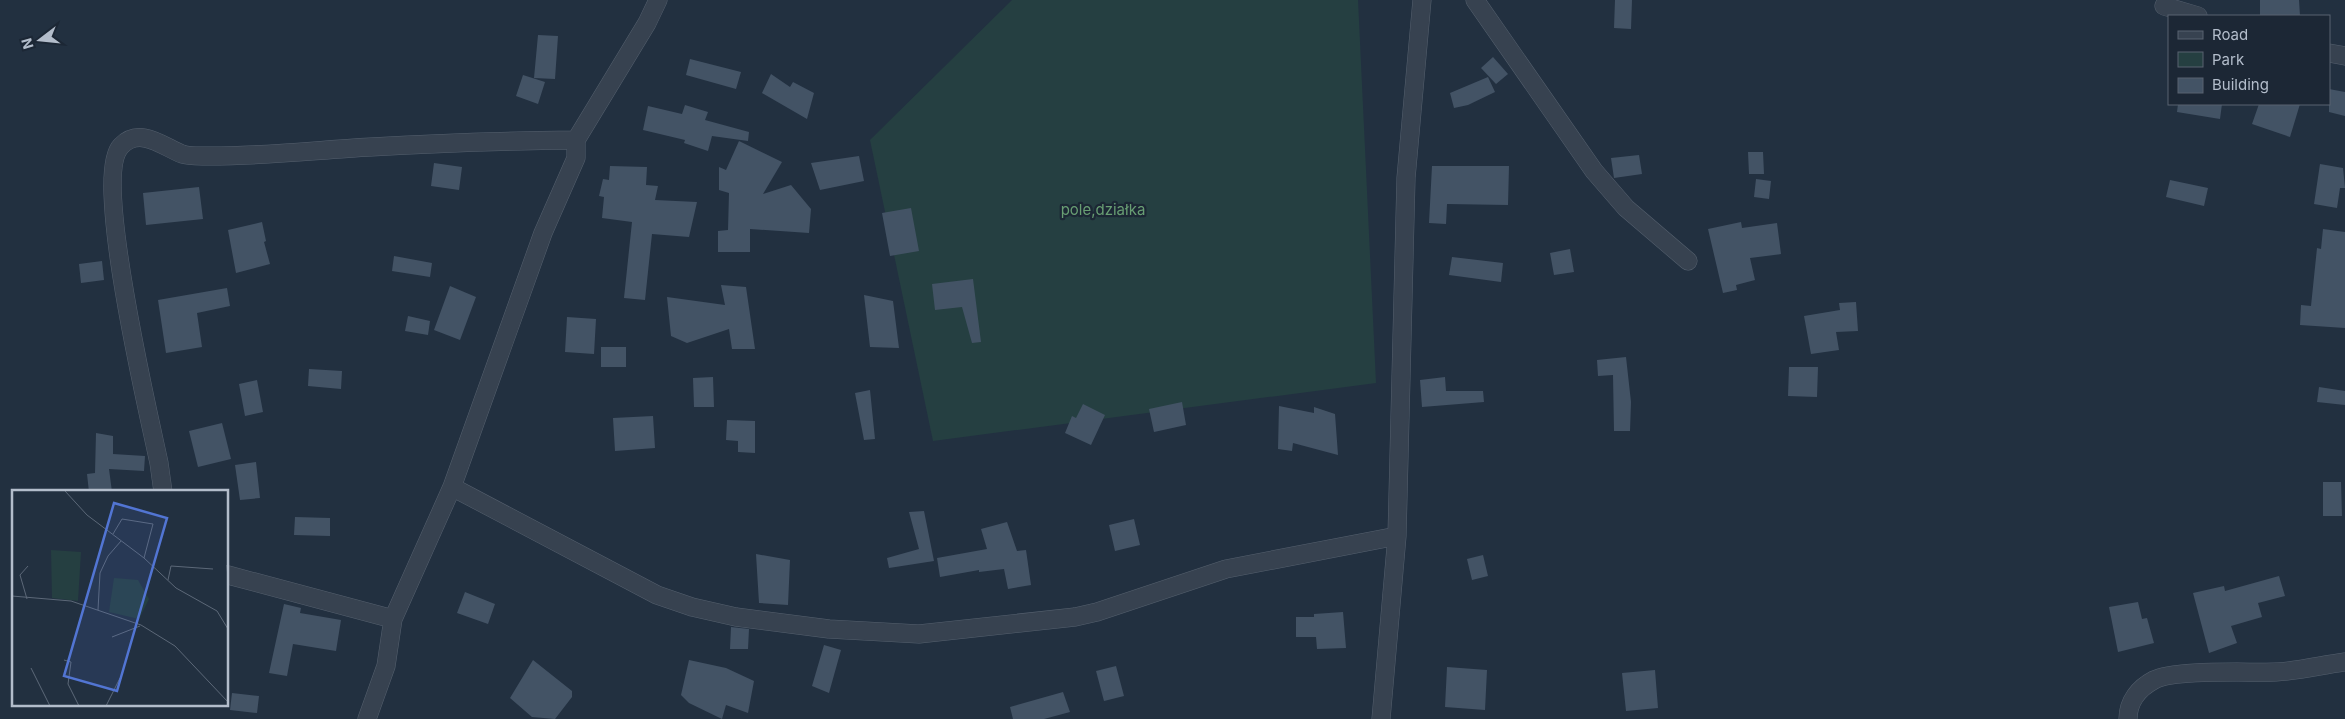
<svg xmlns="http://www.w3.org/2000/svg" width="2345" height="719" viewBox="0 0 2345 719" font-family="Inter,sans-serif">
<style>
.green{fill:#253f41}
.building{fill:#435365}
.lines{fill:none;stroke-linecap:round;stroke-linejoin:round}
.minor-casing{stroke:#55606e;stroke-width:19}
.minor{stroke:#374250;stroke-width:18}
.labels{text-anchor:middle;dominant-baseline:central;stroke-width:4.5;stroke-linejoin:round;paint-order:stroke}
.park-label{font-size:15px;fill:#689e73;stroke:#1c2735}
.inset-road{fill:none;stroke:#5c6878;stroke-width:1}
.view{fill:#5275d3;fill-opacity:0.15;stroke:#5275d3;stroke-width:2.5}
.inset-edge{fill:none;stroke:#b3bdcb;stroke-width:2.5}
</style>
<rect width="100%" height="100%" fill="#223040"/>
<path class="green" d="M1012,0h346l18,383 -443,58 -63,-301z"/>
<path class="building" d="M1615,0h17l-1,29 -17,-1z
M2260,0h39l1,16h-40z
M538,35l20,1 -3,43 -21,-1z
M1493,57l15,17 -12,10 -15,-16z
M690,59l51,13 -5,17 -50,-14z
M771,74l19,13 3,-5 21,11 -7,26 -45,-26z
M523,75l22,7 -7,22 -22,-8z
M1488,77l7,15 -27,13 -14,3 -4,-15z
M2329,89l16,3v24l-16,-4z
M2178,104h44l-2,15 -43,-7z
M2259,104h41l-10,33 -38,-13z
M685,105l23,7 -3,8 44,12 -1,9 -36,-5 -4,15 -24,-8 1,-3 -42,-10 5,-24 34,8z
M739,141l43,21 -19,32 28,-9 20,24 -2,24 -59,-4v23h-32v-21l10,-1 1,-37 -10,-3v-23l7,3z
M1748,152h15l1,22h-15z
M1639,155l3,19 -28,4 -3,-20z
M859,156l5,25 -44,9 -9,-27z
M434,163l28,4 -3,23 -28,-4z
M2320,164l23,4 2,20h-5l-3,20 -23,-4z
M610,166l37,1 -1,18 12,1 -3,14 42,2 -8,35 -37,-3 -7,66 -21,-2 8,-76 -30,-4 2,-21 -5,-1 4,-17 6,1z
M1432,166h77l-1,39 -61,-1 -1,20 -17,-1z
M1756,179l15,2 -2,18 -15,-2z
M2170,180l38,8 -4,18 -38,-9z
M199,187l4,32 -57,6 -3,-32z
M911,208l8,43 -29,5 -8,-43z
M262,222l4,19 -2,1 6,22 -34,9 -8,-43z
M1741,222l1,6 35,-5 4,31 -31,4 5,22 -19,5 1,5 -14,3 -15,-64z
M2323,229l22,3v96l-45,-3 1,-20 10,1 6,-58 4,1z
M1570,249l4,23 -20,3 -4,-22z
M394,256l38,7 -2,14 -38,-6z
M1452,257l51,6 -2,19 -52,-7z
M102,261l2,19 -23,3 -2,-19z
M973,279l8,63 -9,1 -10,-36 -27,3 -3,-26z
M721,285l25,2 9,62h-23l-3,-20 -42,14 -16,-7 -4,-39 58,8z
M450,286l26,11 -16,43 -26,-10z
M227,288l3,18 -33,7 5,34 -36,6 -8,-53z
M864,295l29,6 6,47 -29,-1z
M1856,302l2,29 -22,1 3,18 -28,4 -7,-38 36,-6 -1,-7z
M408,316l22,5 -2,14 -23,-4z
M567,317l29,2 -2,35 -29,-2z
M601,347h25v20h-25z
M1626,357l5,45 -1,29h-16l-1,-56 -15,1 -1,-16z
M1789,367h29l-1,30 -29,-1z
M309,369l33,2 -1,18 -33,-3z
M713,377l1,30h-20l-1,-29z
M1445,377l1,14h37l1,11 -62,5 -2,-27z
M257,380l6,32 -18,4 -6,-32z
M2319,387l26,4v14l-28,-3z
M870,390l5,49 -11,1 -9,-47z
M1182,402l4,23 -32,7 -5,-23z
M1083,404l22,11 -14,30 -26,-12 7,-17 4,2z
M1279,406l35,7v-6l21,7 3,41 -45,-12 -1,8 -14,-2z
M653,416l2,32 -40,3 -2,-33z
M727,420l28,1v32l-17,-1v-11l-12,-1z
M222,423l9,36 -33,8 -9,-36z
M96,433l17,3v18l32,2 -1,15 -35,-2 3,23h-23l-2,-18 8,-1z
M256,462l4,36 -20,2 -5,-35z
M2323,482h18l1,34h-19z
M924,511l10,50 -45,7 -2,-10 32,-9 -10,-37z
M295,517l35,1v18l-36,-1z
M1134,519l6,26 -25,6 -6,-26z
M1007,522l10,29 9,-1 5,35 -23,4 -4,-20 -25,3v-2l-39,7 -3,-19 50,-9 -6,-20z
M756,554l34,6 -2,45 -29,-2z
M1483,555l5,21 -16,4 -5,-21z
M2279,576l6,20 -27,7 4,14 -31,9 6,17 -28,10 -16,-60 31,-7 1,5z
M465,592l30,12 -7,20 -31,-11z
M2138,602l4,17 5,-1 7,25 -36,9 -9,-45z
M284,604l17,4 -1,5 41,7 -5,31 -43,-7 -6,32 -18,-3z
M1343,612l3,36 -29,1 -1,-12h-20v-20h18v-3z
M731,627l18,2 -1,20h-18z
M824,645l17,5 -12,43 -17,-7z
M533,660l39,31v6l-17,22 -23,-2 -22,-19z
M689,660l37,8 28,13 -6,32 -22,-8 -4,14 -33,-16 -8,-8z
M1116,666l8,30 -20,5 -8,-30z
M1447,667l40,3 -2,40 -40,-3z
M1655,670l3,38 -32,3 -4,-38z
M1063,692l7,20 -26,7h-31l-3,-12z
M232,693l27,3 -2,17 -27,-3z"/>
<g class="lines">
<g class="minor-casing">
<path id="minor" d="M1475,0l119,171 32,37 62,53
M2164,6l34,10
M2329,53l16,3
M452,487l205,108 35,12 44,10 93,12 90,5 156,-17 22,-5 129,-43 171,-33
M163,492l-4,-29c-10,-48 -67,-287 -38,-317 19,-20 43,1 61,8 6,2 14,2 20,2 56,1 113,-6 169,-9 68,-4 136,-6 205,-7
M228,575l165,44
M367,719l19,-53 7,-47 59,-132 91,-254 33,-75v-18l71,-117 11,-23
M1381,719l16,-183 9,-358 16,-178
M2128,719c0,-18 11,-31 26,-39 21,-11 95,-7 122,-8 23,-1 46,-7 69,-10"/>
</g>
<use href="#minor" class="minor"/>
</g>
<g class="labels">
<g class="park-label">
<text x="1103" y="209">pole,działka</text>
</g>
</g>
<g transform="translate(12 490)">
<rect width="216" height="216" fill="#223040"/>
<path d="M39,60l30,2 -3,49 -26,-3zM102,88l24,2 11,19 -10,20 -30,-7z" fill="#253f41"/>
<path class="inset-road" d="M53,1l22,24 57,43 32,30 41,23 11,18M101,44l9,-15 31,5 -9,34M215,75l1,15M156,90l3,-14 42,3M0,106l59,5 70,24 34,21 53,56M15,109l-7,-24 8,-9M86,120l2,-37 8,-17 13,-15M100,147l28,-11M52,170l7,2 -3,22 11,22M19,178l19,38M94,216l14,-28"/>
<path class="view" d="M102,13l53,15 -50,173 -53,-15z"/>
<rect width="216" height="216" class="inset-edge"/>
</g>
<rect x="2168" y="15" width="162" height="90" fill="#1c2735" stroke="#586371"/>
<rect x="2178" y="31" width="25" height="8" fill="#374250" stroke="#586371"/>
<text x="2212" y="40" font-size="15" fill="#b3bdcb">Road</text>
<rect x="2178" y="52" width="25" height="15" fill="#253f41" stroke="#586371"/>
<text x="2212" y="65" font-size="15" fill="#b3bdcb">Park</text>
<rect x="2178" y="78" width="25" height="15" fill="#435365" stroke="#586371"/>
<text x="2212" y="90" font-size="15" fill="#b3bdcb">Building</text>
<g transform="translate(40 40) rotate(254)" stroke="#1c2735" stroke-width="4" paint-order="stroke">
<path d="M0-4L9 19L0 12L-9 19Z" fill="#b3bdcb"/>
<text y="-8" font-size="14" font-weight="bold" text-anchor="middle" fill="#b3bdcb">N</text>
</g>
</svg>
